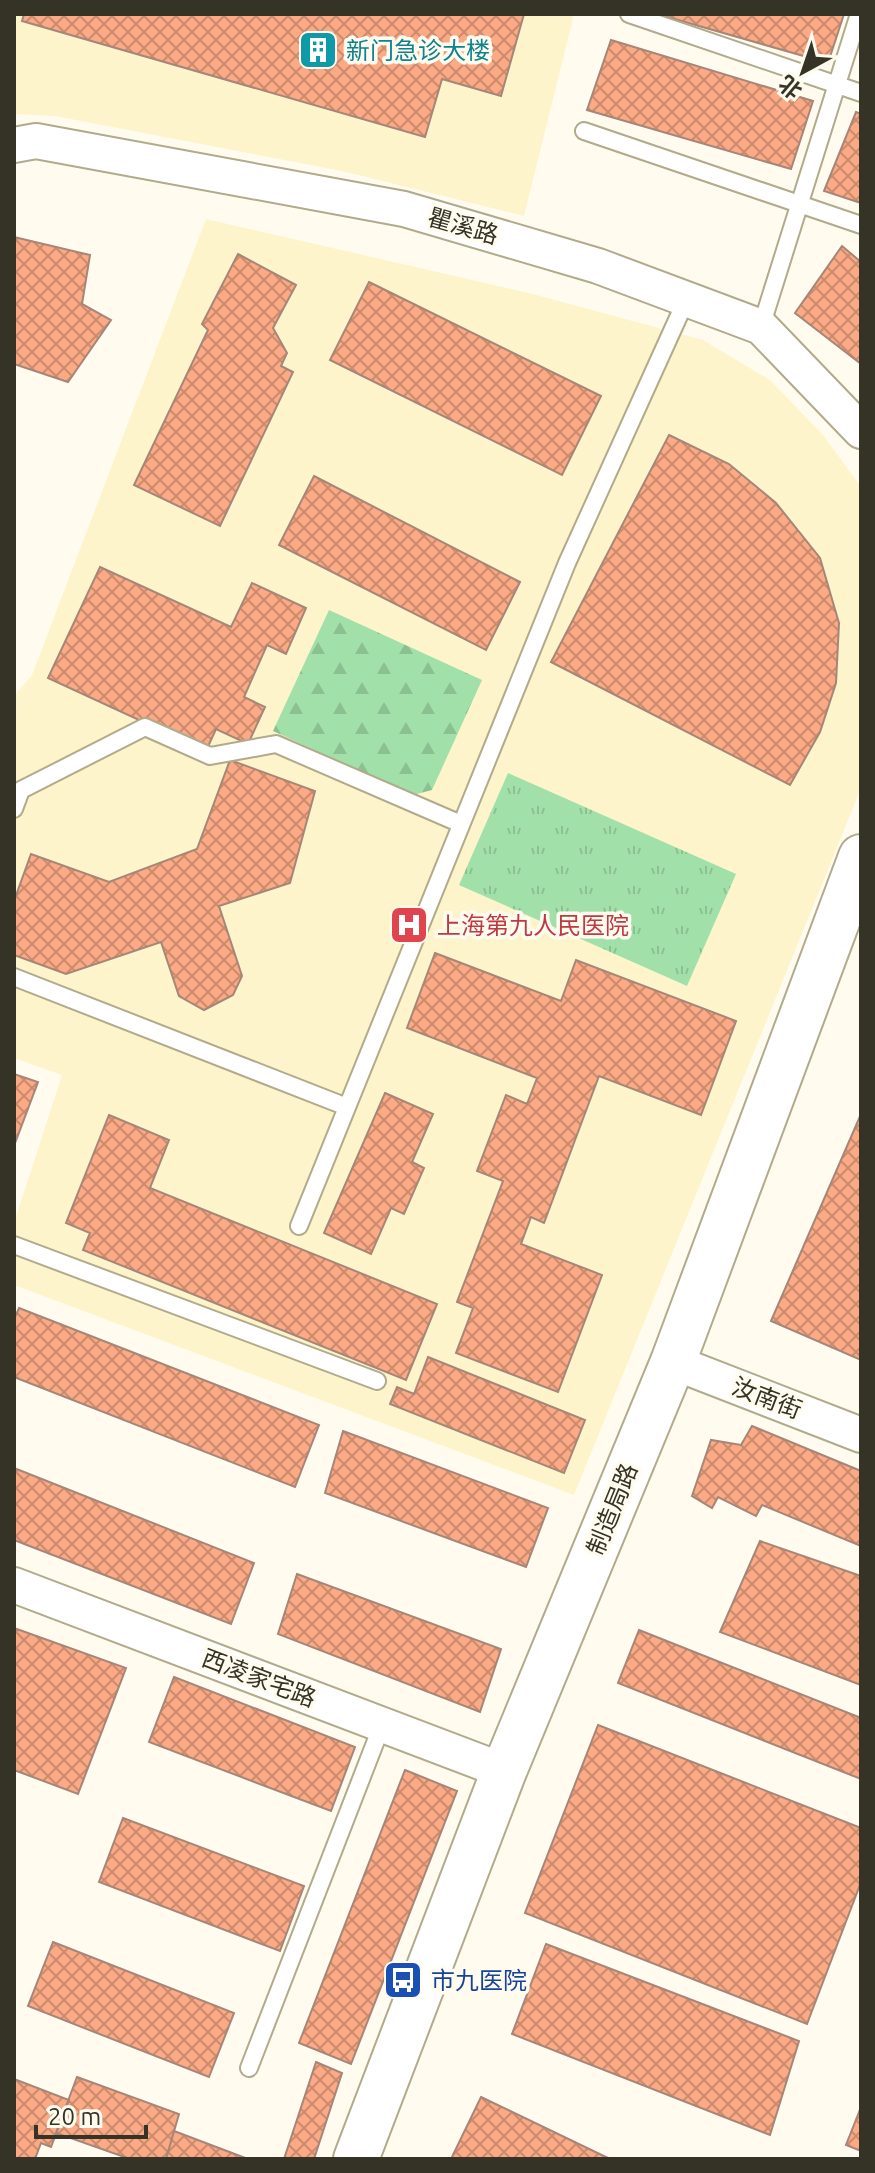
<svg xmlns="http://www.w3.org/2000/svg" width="875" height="2173" viewBox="0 0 875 2173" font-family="Ubuntu,'Noto Sans SC',sans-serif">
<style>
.built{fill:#fdf4cb}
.grass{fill:url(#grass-tufts)}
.forest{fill:url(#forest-firs)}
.building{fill:url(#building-cross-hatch);stroke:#a58678;stroke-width:2}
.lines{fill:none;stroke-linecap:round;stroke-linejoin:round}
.lane-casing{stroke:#b1aa8b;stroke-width:20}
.street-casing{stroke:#b1aa8b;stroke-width:38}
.secondary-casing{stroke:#b1aa8b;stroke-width:48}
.lane{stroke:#fff;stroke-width:16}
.street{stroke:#fff;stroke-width:34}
.secondary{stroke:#fff;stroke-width:44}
.labels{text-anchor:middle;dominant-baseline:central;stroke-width:7;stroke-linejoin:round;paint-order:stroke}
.culture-label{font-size:24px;fill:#0d838f;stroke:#fffcef;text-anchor:start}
.street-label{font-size:24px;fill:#353226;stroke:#fffcef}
.health-label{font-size:24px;fill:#be3a42;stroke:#fffcef;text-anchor:start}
.transit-label{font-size:24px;fill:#164399;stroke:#fffcef;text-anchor:start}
</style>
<defs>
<pattern id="grass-tufts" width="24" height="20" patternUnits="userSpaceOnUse" patternTransform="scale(2)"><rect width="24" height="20" fill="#a1e0a9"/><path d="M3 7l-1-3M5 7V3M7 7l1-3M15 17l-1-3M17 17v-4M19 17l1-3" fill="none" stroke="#8bc191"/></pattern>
<pattern id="forest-firs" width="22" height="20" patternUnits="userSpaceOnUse" patternTransform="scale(2)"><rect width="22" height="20" fill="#a1e0a9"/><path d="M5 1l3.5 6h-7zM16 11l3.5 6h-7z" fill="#8bc191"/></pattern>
<pattern id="building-cross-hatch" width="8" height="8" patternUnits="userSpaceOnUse" patternTransform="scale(2)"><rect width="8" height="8" fill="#fbaa85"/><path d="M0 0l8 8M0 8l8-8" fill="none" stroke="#cc8b6d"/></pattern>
</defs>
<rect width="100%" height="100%" fill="#fffcef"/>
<path class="built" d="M14,14h560l-50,202 -182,-45 -287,-55 -41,-2z
M206,219l323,74 174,47 67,40 53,55 38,52v301l-287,707 -560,-210v-62l48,-148 -48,-17v-362l18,-21z"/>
<path class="grass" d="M508,773l228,101 -49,112 -228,-101z"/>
<path class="forest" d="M329,610l153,70 -50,110 -19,5 -140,-64z"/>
<path class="building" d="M24,14h500l-23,82 -59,-17 -17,58 -403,-116z
M657,14h187l-16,49z
M611,40l202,61 -22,68 -204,-59z
M856,112l5,2v89l-37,-12z
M14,237l76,18 -8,49 29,16 -43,62 -54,-18z
M842,246l19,16v102l-66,-51z
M238,254l58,31 -23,43 14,25 -6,13 12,6 -73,154 -86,-41 74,-155 -6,-6z
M369,282l232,114 -39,79 -232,-115z
M669,435l60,29 47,39 44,55 19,65 -3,60 -16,49 -30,53 -239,-123z
M314,476l206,106 -34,68 -207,-105z
M100,567l131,60 21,-44 54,25 -20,46 -19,-9 -23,52 21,10 -17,37 -32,-15 -10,22 -158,-73z
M230,760l85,31 -25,92 -71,23 23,70 -9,19 -29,15 -25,-14 -18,-54 -95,32 -52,-19v-54l17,-47 78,28 88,-33z
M435,953l126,48 15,-41 160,61 -35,94 -102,-39 -55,147 -13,-6 -10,27 81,31 -44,117 -102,-39 17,-45 -16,-6 46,-121 -26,-10 29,-76 21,9 10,-26 -130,-50z
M14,1074l24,8 -24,64z
M385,1093l48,21 -21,48 12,6 -20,46 -13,-6 -20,46 -47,-21z
M861,1114v246l-90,-39z
M109,1115l60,25 -19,48 287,116 -31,76 -323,-130 7,-17 -24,-10z
M19,1308l300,117 -24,62 -281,-110v-58z
M428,1357l157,63 -21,53 -174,-69 7,-17 17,7z
M752,1426l109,45v75l-99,-41 -6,11 -38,-19 -6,11 -20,-12 19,-56 30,5z
M343,1431l205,77 -22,59 -201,-74z
M14,1468l240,95 -23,61 -217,-84z
M760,1541l101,35v109l-141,-53z
M297,1574l204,75 -21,63 -202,-78z
M14,1628l112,40 -48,126 -64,-24z
M639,1630l222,88v61l-243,-96z
M174,1677l181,70 -24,64 -182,-69z
M598,1725l263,103v54l-54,142 -282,-111z
M405,1770l52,21 -106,273 -52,-21z
M123,1818l181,68 -24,65 -181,-69z
M53,1942l181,71 -25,64 -181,-71z
M546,1944l253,97 -29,94 -258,-101z
M316,2062l26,11 -28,86h-30z
M77,2077l102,37 -13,45h-36l-74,-26z
M14,2079l55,21 -18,47 -10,-4 -6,16h-21z
M481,2097l129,62h-159z
M861,2107v44l-15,-6z
M174,2131l74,28h-82z"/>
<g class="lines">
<g class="lane-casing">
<path id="lane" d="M629,14l232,79
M584,131l277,94
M761,327l98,-313
M14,809l7,-19 124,-63 65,29 66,-12 185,80
M14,977l333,130
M299,1226l268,-663 120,-265
M14,1245l363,136
M249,2068l133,-343"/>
</g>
<g class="street-casing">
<path id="street" d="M14,145l22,-4 368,68 194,57 163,61 100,104
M673,1362l188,73
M14,1585l490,186"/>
</g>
<g class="secondary-casing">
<path id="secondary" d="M356,2159l148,-388 169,-409 188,-505"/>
</g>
<use href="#lane" class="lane"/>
<use href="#street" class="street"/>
<use href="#secondary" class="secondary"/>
</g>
<defs>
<g id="building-square" transform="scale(2)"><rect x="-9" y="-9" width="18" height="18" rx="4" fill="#0f9aa8" stroke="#fffcef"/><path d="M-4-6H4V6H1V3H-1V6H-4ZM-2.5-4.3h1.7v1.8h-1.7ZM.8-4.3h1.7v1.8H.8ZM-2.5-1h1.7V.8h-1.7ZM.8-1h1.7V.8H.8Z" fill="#fff"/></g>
<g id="hospital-square" transform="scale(2)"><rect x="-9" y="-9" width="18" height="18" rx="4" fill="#e0444e" stroke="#fffcef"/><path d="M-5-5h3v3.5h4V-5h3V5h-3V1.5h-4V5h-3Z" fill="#fff"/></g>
<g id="bus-square" transform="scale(2)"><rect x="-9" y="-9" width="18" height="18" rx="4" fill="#1a4fb4" stroke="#fffcef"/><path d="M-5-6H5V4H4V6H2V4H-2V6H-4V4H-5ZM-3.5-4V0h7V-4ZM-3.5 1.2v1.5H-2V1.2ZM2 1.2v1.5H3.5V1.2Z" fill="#fff"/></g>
</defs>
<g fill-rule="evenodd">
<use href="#building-square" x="318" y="50"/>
<use href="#hospital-square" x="409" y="925"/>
<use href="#bus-square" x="403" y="1980"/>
</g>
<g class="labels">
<g class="culture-label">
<text x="346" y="50">新门急诊大楼</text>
</g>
<g class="street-label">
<text transform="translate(463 226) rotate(16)">瞿溪路</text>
<text transform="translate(767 1398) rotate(21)">汝南街</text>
<text transform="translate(612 1509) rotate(-68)">制造局路</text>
<text transform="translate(259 1678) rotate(21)">西凌家宅路</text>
</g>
<g class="health-label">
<text x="437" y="925">上海第九人民医院</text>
</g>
<g class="transit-label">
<text x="431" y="1980">市九医院</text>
</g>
</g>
<rect width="875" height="2173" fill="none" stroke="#353226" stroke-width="32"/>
<g transform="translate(803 72) rotate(220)" stroke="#fffcef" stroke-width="6" paint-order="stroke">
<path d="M0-6L14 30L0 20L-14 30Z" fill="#353226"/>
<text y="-12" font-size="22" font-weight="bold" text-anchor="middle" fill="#353226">北</text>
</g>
<path d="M36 2125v12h110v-12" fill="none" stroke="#353226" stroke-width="4"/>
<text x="48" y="2125" font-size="24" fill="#353226" stroke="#fffcef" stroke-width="6" paint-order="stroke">20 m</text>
</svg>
